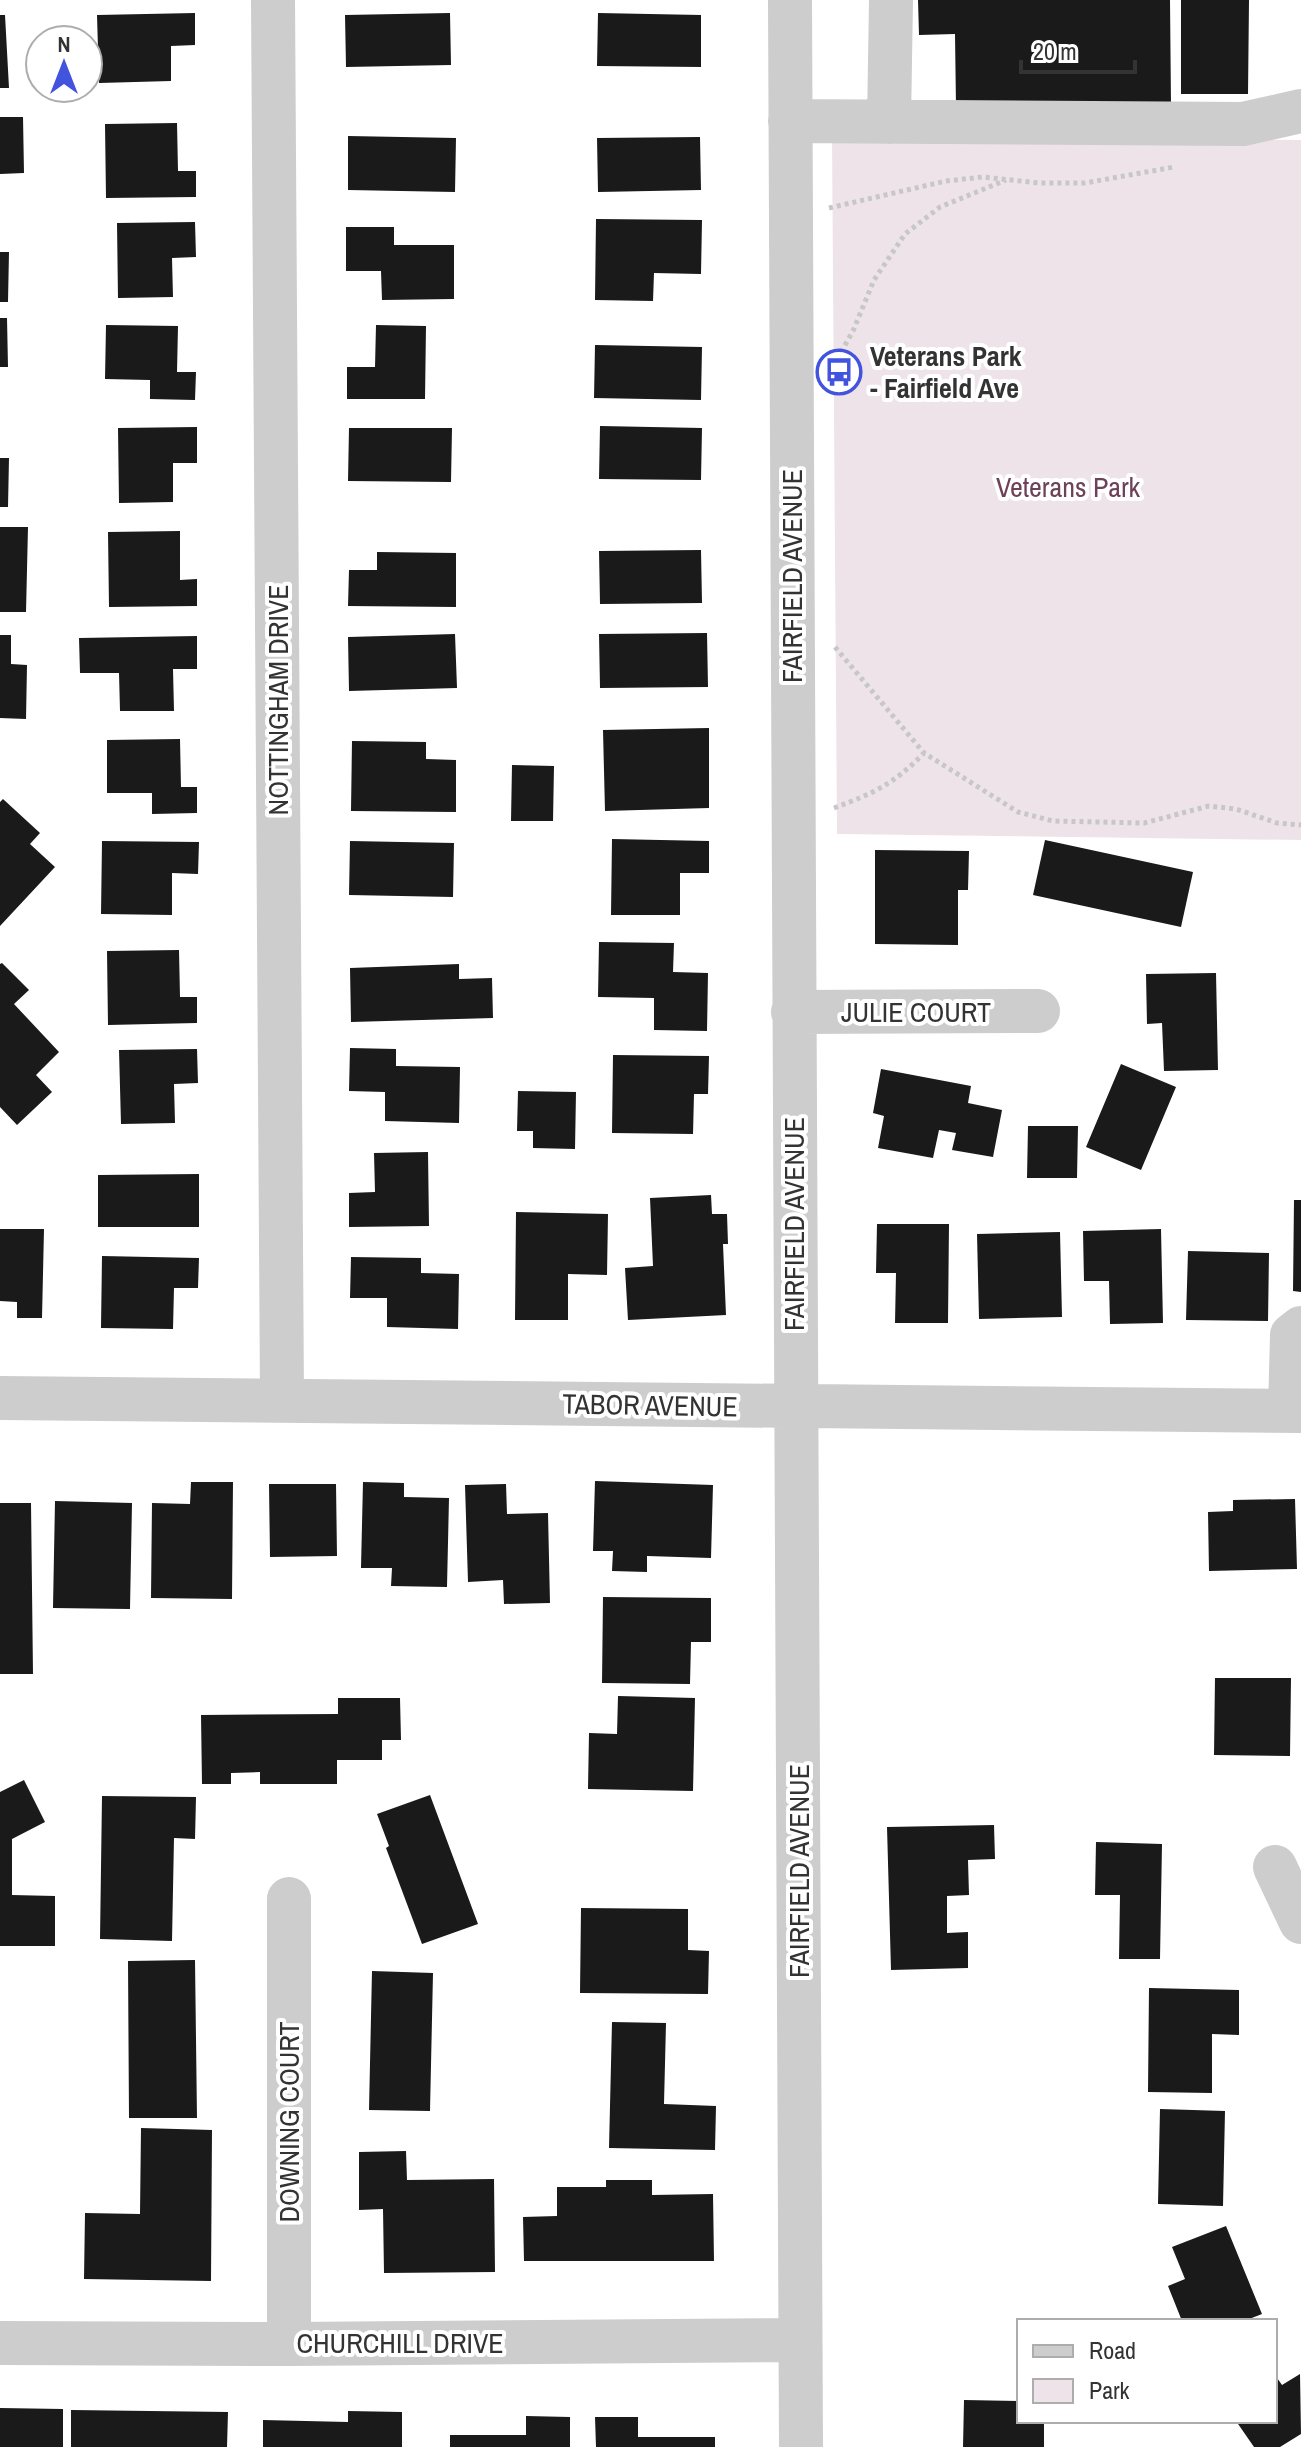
<svg xmlns="http://www.w3.org/2000/svg" width="1301" height="2447" viewBox="0 0 1301 2447" font-family="'Archivo Narrow',sans-serif">
<style>
.green{fill:#eee3e9}
.building{fill:#1a1a1a}
.lines{fill:none;stroke-linecap:round;stroke-linejoin:round}
.path{stroke:#c7c7c7;stroke-width:5;stroke-dasharray:4 4;stroke-linecap:butt}
.minor{stroke:#cdcdcd;stroke-width:44}
.labels{text-anchor:middle;dominant-baseline:central;stroke-width:8;stroke-linejoin:round;paint-order:stroke}
.poi-label{font-size:28px;font-weight:bold;fill:#333;stroke:#fff;text-anchor:start}
.park-label{font-size:28px;fill:#6d4158;stroke:#fff}
.street-label{font-size:28px;fill:#333;stroke:#fff}
</style>
<rect width="100%" height="100%" fill="#fff"/>
<path class="green" d="M832,135l469,5v700l-464,-6z"/>
<path class="building" d="M918,0h252l1,106 -215,1 -1,-73 -36,1z
M1181,0h68l-1,94h-67z
M195,13v32l-24,1v35l-72,2 -2,-68z
M450,13l1,52 -105,2 -1,-52z
M598,13l103,2v52l-104,-1z
M0,15h5l4,73h-9z
M0,117h23l1,56 -24,1z
M177,123l1,48h18v26l-90,1 -1,-74z
M348,136l108,2 -1,54 -107,-2z
M700,137l1,53 -103,2 -1,-54z
M596,219l106,1 -1,54 -47,-1 -1,28 -58,-1z
M195,222l1,35 -24,1 1,39 -55,1 -1,-75z
M346,227h48v18h60v54l-72,1 -1,-29h-35z
M0,252h9l-1,50h-8z
M0,318h7l1,49h-8z
M106,325l72,1 -1,46h19l-1,28 -45,-1v-19l-45,-1z
M376,325l50,1 -1,73h-78v-32h28z
M595,345l107,2 -1,53 -107,-2z
M600,426l102,2 -1,52 -102,-1z
M197,427v36h-24v39l-54,1 -1,-75z
M349,428h103l-1,54 -103,-1z
M0,458h9l-1,49h-8z
M0,527h28l-2,85h-26z
M180,531v49l17,-1v27l-88,1 -1,-75z
M701,550l1,53 -102,1 -1,-53z
M377,552l79,1v54l-108,-1 1,-36h28z
M707,633l1,54 -108,1 -1,-54z
M455,634l2,54 -108,3 -1,-54z
M0,635h11v29l16,1 -1,54 -26,-1z
M197,636v33h-24l1,42h-54l-1,-38h-39l-1,-35z
M709,728v80l-104,3 -2,-81z
M180,739l1,48h16v26l-45,1v-21h-45v-53z
M352,741l74,1v17l30,1v52l-105,-1z
M512,765l42,1 -1,55h-42z
M3,799l37,34 -10,11 25,23 -55,59v-124z
M612,839l97,2v32h-29v42h-69z
M1045,840l148,32 -12,55 -148,-32z
M102,841l97,1 -1,32 -26,-1v42l-71,-1z
M350,841l104,2 -1,54 -104,-2z
M875,850l94,1 -1,39h-10v55l-83,-1z
M599,942l75,1 -1,29 35,1 -1,58 -53,-1v-32l-56,-1z
M179,950l1,47h17v26l-89,2 -1,-74z
M2,963l27,27 -15,14 45,48 -23,23 16,17 -35,33 -17,-18v-143z
M459,964v15l33,-1 1,40 -142,4 -1,-54z
M1216,973l2,97 -54,1 -2,-48 -15,1 -1,-50z
M350,1048l46,1v17l64,1 -1,56 -74,-2v-29l-36,-1z
M197,1049l1,34 -24,1 1,39 -54,1 -2,-74z
M613,1055l96,1 -1,38h-14l-1,40 -81,-1z
M1121,1064l55,23 -35,83 -55,-23z
M881,1069l90,17 -3,17 34,7 -9,47 -41,-7 4,-17 -17,-3 -6,28 -55,-10 6,-32 -11,-3z
M518,1091l58,1 -1,57 -42,-1v-17h-16z
M1028,1126h50l-1,52h-50z
M428,1152l1,74 -80,1v-34l26,-1 -1,-39z
M199,1174v53h-101v-52z
M711,1195l1,19h15l1,30h-5l3,71 -98,5 -3,-52 28,-2 -3,-68z
M1294,1200h7v92l-8,-1z
M516,1212l92,2 -1,61 -39,-1v46h-53z
M877,1224h72l-1,99h-53l1,-50h-20z
M0,1229h44l-2,89h-25v-16l-17,-1z
M1161,1229l2,94 -53,1 -1,-43h-25l-1,-50z
M1060,1232l2,85 -83,2 -2,-85z
M1188,1251l81,2 -1,68 -82,-1z
M102,1256l97,2 -1,30h-24l-1,41 -72,-1z
M351,1257l70,1v15l38,1 -1,55 -71,-2v-29h-37z
M595,1481l118,4 -2,73 -64,-2v16l-35,-1 1,-20h-20z
M191,1482h42l-1,117 -81,-1 1,-95 38,1z
M363,1482l41,1v14l45,1 -2,89 -56,-1 1,-18h-31z
M269,1484h67l1,72 -67,1z
M506,1484l1,30 41,-1 2,90 -46,1 -1,-24 -35,2 -3,-97z
M1295,1499l2,70 -88,2 -1,-59 25,-1v-11z
M55,1501l77,2 -2,106 -77,-1z
M0,1503h31l2,171h-33z
M603,1597l108,1v44h-20l-1,42 -88,-1z
M1215,1678h76l-1,78 -76,-1z
M618,1696l77,2 -2,93 -105,-2 1,-56 28,1z
M338,1698h62l1,42h-19v20h-45v24h-77v-12l-29,1v11h-29l-1,-69 137,-1z
M24,1780l21,42 -33,17v56l43,1v50h-55v-154z
M430,1795l48,129 -56,20 -36,-96 3,-2 -12,-32z
M102,1796l94,1 -1,42 -21,-1 -2,103 -72,-2z
M994,1825l1,34 -27,1 1,35 -22,1v37l21,-1v36l-77,2 -4,-143z
M1096,1842l66,2 -2,115h-41l1,-64h-25z
M581,1908l107,1v41l21,1 -1,43 -128,-1z
M195,1960l2,158h-68l-1,-157z
M372,1971l61,2 -3,138 -61,-1z
M1149,1988l90,2v45l-27,-1v59l-64,-1z
M612,2022l54,1 -2,81 52,2 -1,44 -106,-2z
M1160,2109l65,2 -2,95 -65,-2z
M141,2128l71,2 -1,151 -127,-2 1,-66 55,1z
M406,2151l1,29 87,-1 1,93 -111,1 -1,-64 -24,1v-58z
M606,2180h46v15l61,-1 1,67h-190l-1,-44 34,-1v-29h49z
M1226,2226l36,88 -18,7h-62l-14,-35 17,-7 -13,-32z
M1300,2374l1,60 -21,13h-26l-18,-26h39v-46l7,10z
M964,2400l55,1v20h25v26h-81z
M0,2408l63,1v38h-63z
M71,2410l157,2 -1,35h-156z
M348,2411l54,1v35h-139v-27l85,2z
M526,2416l44,1v30h-120v-12h76z
M595,2417h43v20h77v10h-119z"/>
<g class="lines">
<path class="path" d="M829,208l117,-27 37,-4 56,6h46l89,-16
M833,366l20,-35 21,-51 31,-46 35,-27 66,-27
M835,647l89,106 94,59 35,9 91,2 65,-17 27,3 41,14 24,2
M834,808c40,-15 60,-24 90,-55"/>
<path class="minor" d="M273,0l9,1399
M790,0l11,2447
M790,121l453,3 58,-13
M889,122l2,-122
M793,1012l245,-1
M0,1398l1301,13
M1290,1411l2,-76 9,-7
M1275,1867l26,55
M289,1899v445
M0,2343l289,1 511,-4"/>
</g>
<defs>
<g id="bus-ring" transform="scale(2.3)"><circle r="9.5" fill="#fff" stroke="#4253dd" stroke-width="1.5"/><path d="M-5-6H5V4H4V6H2V4H-2V6H-4V4H-5ZM-3.5-4V0h7V-4ZM-3.5 1.2v1.5H-2V1.2ZM2 1.2v1.5H3.5V1.2Z" fill="#4253dd"/></g>
</defs>
<g fill-rule="evenodd">
<use href="#bus-ring" x="839" y="372"/>
</g>
<g class="labels">
<g class="poi-label">
<text x="870" y="356">Veterans Park<tspan x="870" dy="32">- Fairfield Ave</tspan></text>
</g>
<g class="park-label">
<text x="1068" y="487">Veterans Park</text>
</g>
<g class="street-label">
<text transform="translate(792 576) rotate(-90)">FAIRFIELD AVENUE</text>
<text transform="translate(278 700) rotate(-90)">NOTTINGHAM DRIVE</text>
<text x="916" y="1012">JULIE COURT</text>
<text transform="translate(794 1224) rotate(-90)">FAIRFIELD AVENUE</text>
<text transform="translate(650 1405) rotate(1)">TABOR AVENUE</text>
<text transform="translate(799 1871) rotate(-90)">FAIRFIELD AVENUE</text>
<text transform="translate(289 2122) rotate(-90)">DOWNING COURT</text>
<text x="400" y="2343">CHURCHILL DRIVE</text>
</g>
</g>
<rect x="1017" y="2319" width="260" height="104" fill="#ffffff" stroke="#adadad" stroke-width="2"/>
<rect x="1033" y="2345" width="40" height="12" fill="#cdcdcd" stroke="#adadad" stroke-width="2"/>
<text x="1089" y="2359" font-size="24" fill="#333333">Road</text>
<rect x="1033" y="2379" width="40" height="24" fill="#eee3e9" stroke="#adadad" stroke-width="2"/>
<text x="1089" y="2399" font-size="24" fill="#333333">Park</text>
<g transform="translate(64 64)"><circle r="38" fill="#ffffff" stroke="#adadad" stroke-width="2"/>
<path d="M0-6L14 30L0 20L-14 30Z" fill="#4253dd"/>
<text y="-12" font-size="22" font-weight="bold" text-anchor="middle" fill="#333333">N</text>
</g>
<path d="M1021 60v12h114v-12" fill="none" stroke="#333333" stroke-width="4"/>
<text x="1033" y="60" font-size="24" fill="#333333" stroke="#ffffff" stroke-width="6" paint-order="stroke">20 m</text>
</svg>
